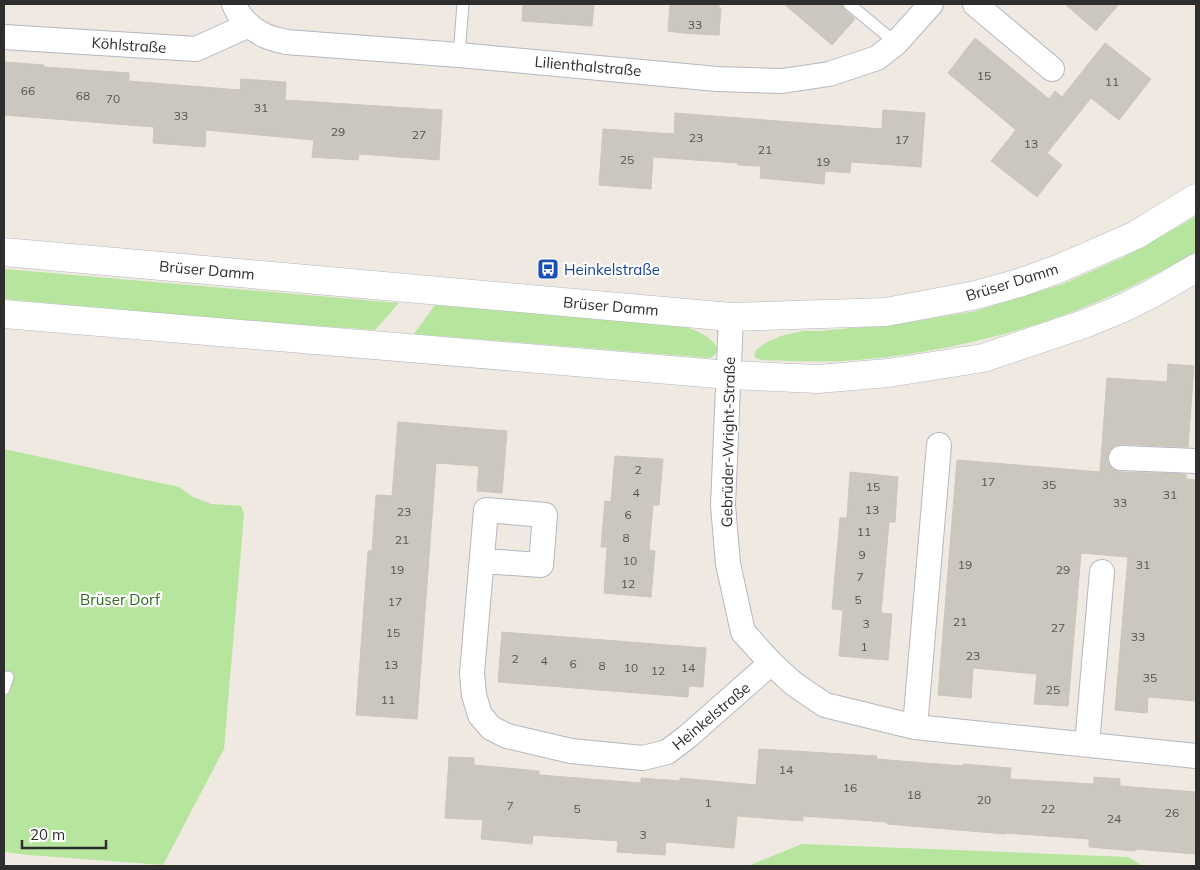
<svg xmlns="http://www.w3.org/2000/svg" width="1200" height="870" viewBox="0 0 1200 870" font-family="Mulish,sans-serif">
<style>
.green{fill:#b6e59e}
.building{fill:#cbc7bf;stroke:#cbc5ba}
.lines{fill:none;stroke-linecap:round;stroke-linejoin:round}
.lane-casing{stroke:#b4b7c1;stroke-width:13}
.street-casing{stroke:#b4b7c1;stroke-width:26}
.secondary-casing{stroke:#b4b7c1;stroke-width:29}
.lane{stroke:#fff;stroke-width:11}
.street{stroke:#fff;stroke-width:24}
.secondary{stroke:#fff;stroke-width:28}
.labels{text-anchor:middle;dominant-baseline:central;stroke-width:4.5;stroke-linejoin:round;paint-order:stroke}
.number-label{font-size:12px;fill:#555452}
.street-label{font-size:15px;fill:#2e2e2e;stroke:#fff}
.transit-label{font-size:15px;fill:#164399;stroke:#fff;text-anchor:start}
.park-label{font-size:15px;fill:#2c6e1b;stroke:#fff}
</style>
<rect width="100%" height="100%" fill="#efe9e1"/>
<path class="green" d="M1196,216v36c-29,16 -58,32 -88,45 -80,36 -176,58 -264,64 -27,1 -55,0 -83,-1l-5,-2 -2,-2 2,-6 9,-7 16,-7 22,-5h15l80,-7 78,-13 87,-27 61,-27 59,-33z
M4,269l395,34 -24,27 -164,-12 -207,-19z
M435,305l243,20c6,1 11,3 16,5 10,4 35,18 16,28l-296,-24z
M4,449l175,38 14,10 18,7 30,2 3,8 -20,235 -61,116 -134,-10 -25,-3z
M802,844l326,13 15,9h-395z"/>
<path class="building" d="M523,4h71l-2,22 -70,-5z
M670,4h49v4h2l-2,27 -37,-2 -14,-2z
M784,4h58l2,5 11,10 -23,26z
M1065,4h54l-23,27z
M975,38l74,61 6,-8 7,6 43,-54 46,36 -32,41 -28,-22 -44,55 15,12 -25,32 -46,-36 25,-31 -68,-57z
M4,62l40,3v2l85,6v8l111,9 1,-11 45,3 -1,18 157,10 -3,50 -80,-6 -1,6 -46,-3 2,-17 -108,-10 -1,17 -52,-4 1,-16 -150,-12z
M883,110l42,3 -4,54 -70,-5 -1,11 -25,-2 -1,13 -64,-6 1,-12 -23,-1v-2l-85,-6 -2,32 -52,-4 4,-56 71,5 1,-21 207,16z
M1168,364l26,2 -6,81 -67,-3 -6,2 -5,4 -3,8 2,6 4,5 7,3 66,2v5l10,1v221l-48,-4 -1,16 -32,-3 13,-153 -47,-4 -13,153 -34,-2 3,-30 -64,-6 -2,30 -33,-3 19,-235 143,12 7,-94 60,4z
M398,422l109,9 -5,62 -25,-2 2,-25 -43,-3 -19,256 -61,-4 12,-164h4l4,-56 16,1z
M615,456l48,3 -4,46h-6l-4,45 6,1 -4,46 -47,-4 3,-46h-6l4,-46 6,1z
M850,472l48,5 -3,45h-6l-8,91 11,1 -4,46 -49,-4 4,-46 -11,-1 8,-91h7z
M502,632l204,16 -3,39 -14,-1 -1,11 -190,-15z
M759,749l118,7 -1,3 87,7v-2l48,4 -1,11 84,5v-7l26,2v7l76,6v62l-61,-5v2l-46,-4v-8l-84,-6v1l-118,-10v-2l-84,-6v5l-66,-5 -3,32 -68,-6 -1,13 -48,-3 1,-11 -85,-6 -1,9 -51,-5 2,-19 -38,-2 4,-61 25,1v7l65,6v4l102,8v-5l39,3v-3l76,7z"/>
<g class="lines">
<g class="lane-casing">
<path id="lane" d="M849,4l47,39
M459,55l4,-51
M4,689l4,-12"/>
</g>
<g class="street-casing">
<path id="street" d="M234,4c5,14 18,26 32,32 6,3 14,4 20,6l173,13 258,24 65,2 47,-7 48,-16 19,-15 35,-39
M975,4l77,65
M4,37l192,12 53,-24
M731,317l-8,188 5,59 15,68 28,31 23,21 31,21 90,22 281,29
M1121,458l75,3
M482,561l59,4 4,-50 -59,-5 -14,163 2,22 6,20 11,13 16,8 64,15 72,7 24,-6 20,-15 84,-74
M915,727l24,-282
M1087,744l15,-172"/>
</g>
<g class="secondary-casing">
<path id="secondary" d="M4,252l727,65 155,-5 90,-17 43,-12 39,-14 78,-34 60,-37
M4,314l725,61 89,4 70,-6 95,-15 101,-34 37,-15 34,-17 41,-24"/>
</g>
<use href="#lane" class="lane"/>
<use href="#street" class="street"/>
<use href="#secondary" class="secondary"/>
</g>
<defs>
<g id="bus-square" transform="scale(1.125)"><rect x="-9" y="-9" width="18" height="18" rx="4" fill="#1a4fb4" stroke="#fff"/><path d="M-5-6H5V4H4V6H2V4H-2V6H-4V4H-5ZM-3.5-4V0h7V-4ZM-3.5 1.2v1.5H-2V1.2ZM2 1.2v1.5H3.5V1.2Z" fill="#fff"/></g>
</defs>
<g fill-rule="evenodd">
<use href="#bus-square" x="548" y="269"/>
</g>
<g class="labels">
<g class="number-label">
<text x="695" y="24">33</text>
<text x="984" y="75">15</text>
<text x="1112" y="81">11</text>
<text x="28" y="90">66</text>
<text x="83" y="95">68</text>
<text x="113" y="98">70</text>
<text x="261" y="107">31</text>
<text x="181" y="115">33</text>
<text x="338" y="131">29</text>
<text x="419" y="134">27</text>
<text x="696" y="137">23</text>
<text x="902" y="139">17</text>
<text x="1031" y="143">13</text>
<text x="765" y="149">21</text>
<text x="627" y="159">25</text>
<text x="823" y="161">19</text>
<text x="638" y="469">2</text>
<text x="988" y="481">17</text>
<text x="1049" y="484">35</text>
<text x="873" y="486">15</text>
<text x="636" y="492">4</text>
<text x="1170" y="494">31</text>
<text x="1120" y="502">33</text>
<text x="872" y="509">13</text>
<text x="404" y="511">23</text>
<text x="628" y="514">6</text>
<text x="864" y="531">11</text>
<text x="626" y="537">8</text>
<text x="402" y="539">21</text>
<text x="862" y="554">9</text>
<text x="630" y="560">10</text>
<text x="965" y="564">19</text>
<text x="1143" y="564">31</text>
<text x="397" y="569">19</text>
<text x="1063" y="569">29</text>
<text x="860" y="576">7</text>
<text x="628" y="583">12</text>
<text x="858" y="599">5</text>
<text x="395" y="601">17</text>
<text x="960" y="621">21</text>
<text x="866" y="623">3</text>
<text x="1058" y="627">27</text>
<text x="393" y="632">15</text>
<text x="1138" y="636">33</text>
<text x="864" y="646">1</text>
<text x="973" y="655">23</text>
<text x="515" y="658">2</text>
<text x="544" y="660">4</text>
<text x="573" y="663">6</text>
<text x="391" y="664">13</text>
<text x="602" y="665">8</text>
<text x="631" y="667">10</text>
<text x="688" y="667">14</text>
<text x="658" y="670">12</text>
<text x="1150" y="677">35</text>
<text x="1053" y="689">25</text>
<text x="388" y="699">11</text>
<text x="786" y="769">14</text>
<text x="850" y="787">16</text>
<text x="914" y="794">18</text>
<text x="984" y="799">20</text>
<text x="708" y="802">1</text>
<text x="510" y="805">7</text>
<text x="577" y="808">5</text>
<text x="1048" y="808">22</text>
<text x="1172" y="812">26</text>
<text x="1114" y="818">24</text>
<text x="643" y="834">3</text>
</g>
<g class="street-label">
<text transform="translate(129 45) rotate(4)">Köhlstraße</text>
<text transform="translate(588 66) rotate(5)">Lilienthalstraße</text>
<text transform="translate(207 270) rotate(5)">Brüser Damm</text>
<text transform="translate(1012 282) rotate(-17)">Brüser Damm</text>
<text transform="translate(611 306) rotate(5)">Brüser Damm</text>
<text transform="translate(728 442) rotate(-89)">Gebrüder-Wright-Straße</text>
<text transform="translate(711 716) rotate(-40)">Heinkelstraße</text>
</g>
<g class="transit-label">
<text x="564" y="269">Heinkelstraße</text>
</g>
<g class="park-label">
<text x="120" y="599">Brüser Dorf</text>
</g>
</g>
<rect width="1200" height="870" fill="none" stroke="#2e2e2e" stroke-width="10"/>
<path d="M22 840v8h84v-8" fill="none" stroke="#2e2e2e" stroke-width="2.5"/>
<text x="30" y="840" font-size="15" fill="#2e2e2e" stroke="#ffffff" stroke-width="4" paint-order="stroke">20 m</text>
</svg>
